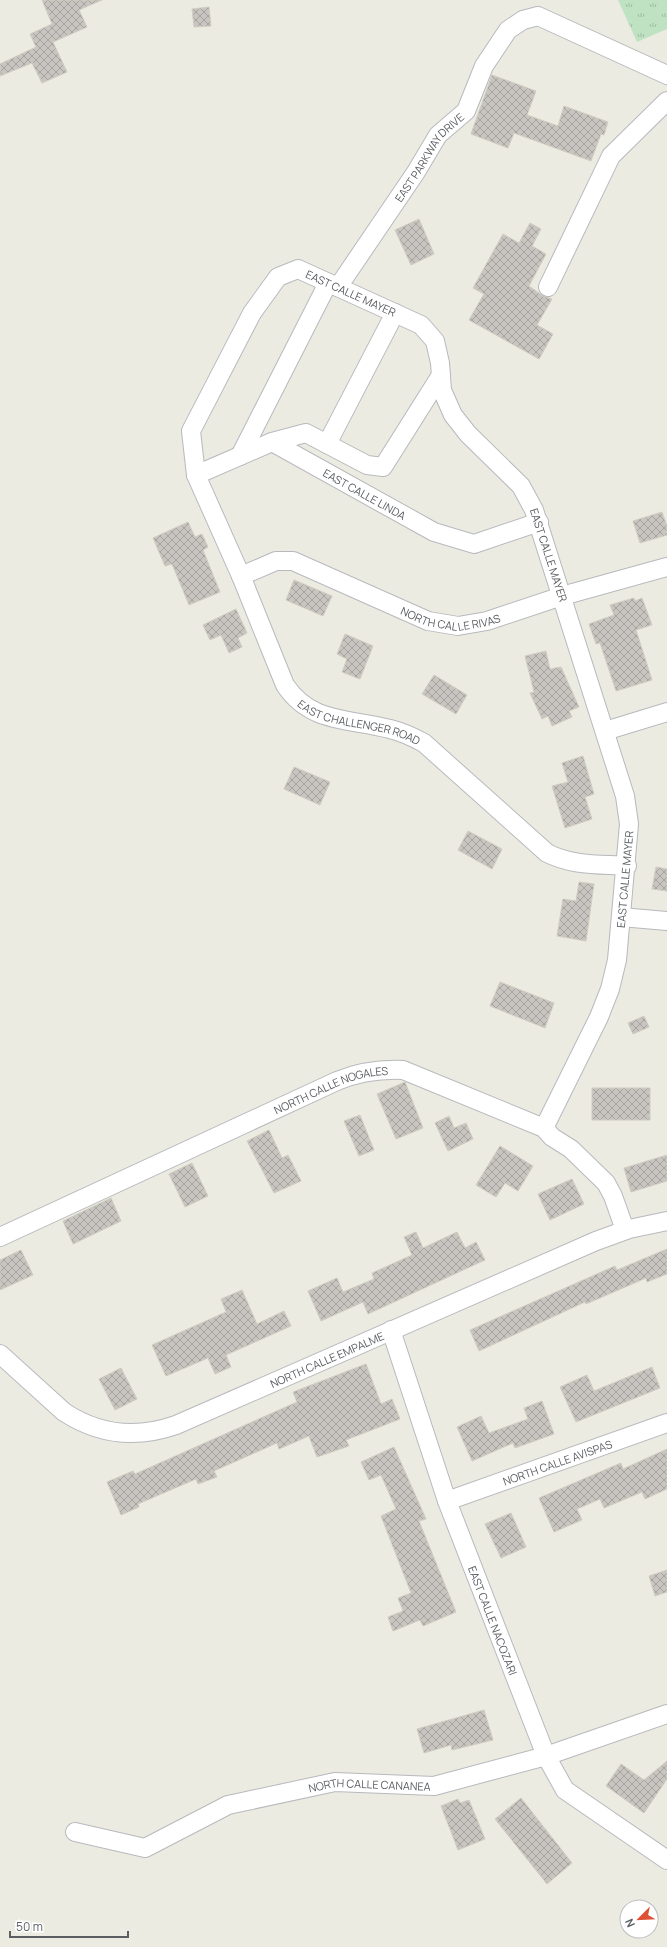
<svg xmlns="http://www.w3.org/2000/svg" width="667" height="1947" viewBox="0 0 667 1947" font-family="Manrope,sans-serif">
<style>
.grass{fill:url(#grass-tufts)}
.building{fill:url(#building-cross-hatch);stroke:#d0cdc0}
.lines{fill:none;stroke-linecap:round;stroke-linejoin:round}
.minor-casing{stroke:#b7b9bd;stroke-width:20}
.minor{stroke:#fff;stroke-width:18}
.labels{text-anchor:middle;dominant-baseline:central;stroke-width:3;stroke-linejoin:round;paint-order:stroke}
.street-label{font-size:11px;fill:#5a5d62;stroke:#fff}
</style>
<defs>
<pattern id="grass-tufts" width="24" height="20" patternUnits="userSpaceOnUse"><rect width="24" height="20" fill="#bfe3c2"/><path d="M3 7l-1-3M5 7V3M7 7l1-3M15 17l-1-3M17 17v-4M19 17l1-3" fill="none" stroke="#9ebba1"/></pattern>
<pattern id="building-cross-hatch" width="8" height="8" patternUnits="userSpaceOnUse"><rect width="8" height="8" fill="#c8c4bf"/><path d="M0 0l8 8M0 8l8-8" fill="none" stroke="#a5a29f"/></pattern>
</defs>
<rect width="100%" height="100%" fill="#ecebe1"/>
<path class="grass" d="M618,0h49v29l-30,13z"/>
<path class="building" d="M42,0h60l-23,10 8,17 -34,15 14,30 -25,11 -10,-20 -32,13v-12l36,-17 -6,-13 22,-10z
M209,7l2,19 -17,1 -2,-18z
M492,75l44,16 -9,24 31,11 6,-20 44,16 -4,13 -3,-1 -10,27 -77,-28 -6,15 -37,-14z
M419,219l15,35 -23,11 -16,-35z
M530,223l11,6 -9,17 14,8 -17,32 14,10 9,3 -15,26 16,9 -14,25 -70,-39 15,-26 -11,-6 30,-54 16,9z
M662,512l5,14v9l-27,8 -7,-22z
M188,522l7,15 7,-3 6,13 -5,3 17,42 -31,13 -17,-41 -7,2 -12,-28z
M294,580l38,16 -9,20 -37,-16z
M634,598l1,3 7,-3 10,27 -16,5 16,50 -36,11 -16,-48 -4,1 -7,-20 25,-9 -4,-10z
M236,609l11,24 -9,5 4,9 -13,6 -8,-18 -11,5 -7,-15z
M345,634l28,12 -13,33 -18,-7 5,-13 -10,-5z
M546,651l4,18 11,-2 18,40 -10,4 3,6 -20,9 -4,-10 -6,3 -12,-26 4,-1 -9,-36z
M434,675l33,20 -11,19 -34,-20z
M583,756l11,38 -9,3 7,22 -27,9 -13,-42 16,-4 -6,-19z
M294,767l36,15 -10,23 -36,-16z
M468,831l34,18 -10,20 -34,-19z
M656,867l11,2v22l-15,-2z
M579,882l15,2 -8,57 -29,-5 6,-37 13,2z
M500,982l54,21 -9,25 -55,-22z
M644,1016l5,11 -16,7 -5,-11z
M405,1082l18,46 -27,11 -19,-45z
M592,1088h58v32h-58z
M360,1115l14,35 -15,6 -15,-35z
M449,1116l5,12 12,-5 7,16 -25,12 -13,-28z
M269,1130l13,28 6,-3 13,26 -27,12 -27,-52z
M500,1146l33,20 -15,25 -13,-8 -9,14 -20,-12z
M667,1155v26l-36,11 -7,-24z
M192,1163l16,33 -23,11 -16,-33z
M572,1179l12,25 -34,16 -12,-26z
M111,1198l10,23 -48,23 -10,-23z
M416,1232l7,16 34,-16 8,16 11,-6 9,18 -117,54 -5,-12 -42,19 -13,-30 29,-13 6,14 31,-13 -2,-6 40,-18 -8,-18z
M667,1249v25l-20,8 -1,-4 -60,26 -1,-2 -106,49 -9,-21 145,-64 2,4z
M21,1250l12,25 -33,15v-30z
M242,1290l15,34 27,-13 7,15 -65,29 5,12 -16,7 -7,-16 -42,18 -14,-31 74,-33 -5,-13z
M366,1364l15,40 11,-5 8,20 -54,21 3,6 -32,11 -8,-21 -30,13 -2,-6 -63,28 3,6 -19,7 -2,-5 -58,25 1,3 -18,8 -14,-33 26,-11 2,3 162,-72 -4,-10z
M652,1367l8,21 -84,34 -16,-35 27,-12 7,16z
M121,1368l16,31 -22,11 -16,-31z
M542,1401l12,33 -39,14 -2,-5 -41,18 -15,-34 24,-11 8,17 39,-14 -4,-11z
M394,1447l32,72 -7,2 37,91 -33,14 -3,-6 -27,11 -5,-14 15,-6 -5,-13 13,-5 -30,-77 15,-7 -15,-34 -12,5 -8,-18z
M667,1449v40l-22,10 -3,-7 -38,16 -4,-9 -23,10 5,11 -28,12 -15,-34 82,-35 2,6z
M511,1513l15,34 -25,11 -16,-34z
M667,1570v22l-12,4 -6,-20z
M484,1710l9,30 -41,10 -1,-5 -27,8 -7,-24z
M667,1761v18l-23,34 -38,-27 15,-22 23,16z
M521,1798l51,65 -25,21 -52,-65z
M458,1799l2,4 9,-3 16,39 -27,11 -17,-44z"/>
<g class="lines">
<g class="minor-casing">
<g id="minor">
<path id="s1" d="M338,287l78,-115 22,-37 28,-24 18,-45 24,-36 15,-10 15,-4 129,59"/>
<path d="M548,287l63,-131 56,-55"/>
<path d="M272,442l34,-9 61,32 16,2 58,-92"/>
<path d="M327,444l68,-131"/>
<path d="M240,456l88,-173"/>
<path id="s2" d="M196,475l76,-33 162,90 40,12 65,-22"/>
<path id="s3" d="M241,576l35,-15h17l135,60 30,5 29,-5 75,-25 105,-29"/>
<path d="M605,731l62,-19"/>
<path d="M621,917l46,4"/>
<path id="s4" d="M544,1128l55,-111 11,-28 7,-29 12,-136 -4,-28 -91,-286 -13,-24 -53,-52 -15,-19 -11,-25 -2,-27 -5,-22 -14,-16 -123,-56 -20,8 -26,36 -61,118 5,44 45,101 44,109c26,39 64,33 105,44 12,3 23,8 34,14l123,110c25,13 53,11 80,13"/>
<path id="s5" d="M0,1237l337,-156c22,-9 42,-12 66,-11l141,58 8,9 19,12 35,34 7,13 12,34"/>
<path id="s6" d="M391,1330l56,171 99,255 19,34 102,70"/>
<path id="s7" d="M0,1354l64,58c35,23 72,27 112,13l420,-184 33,-12 38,-8"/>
<path id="s8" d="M447,1501l220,-78"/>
<path id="s9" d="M75,1832l70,16 83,-43 107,-23 99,4 112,-30 121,-42"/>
</g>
</g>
<use href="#minor" class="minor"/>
</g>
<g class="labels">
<g class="street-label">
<text stroke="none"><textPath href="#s1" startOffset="159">EAST PARKWAY DRIVE</textPath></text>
<text transform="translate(351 293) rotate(24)">EAST CALLE MAYER</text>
<text stroke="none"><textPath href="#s2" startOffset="189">EAST CALLE LINDA</textPath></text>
<text transform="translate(549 555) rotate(72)">EAST CALLE MAYER</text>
<text stroke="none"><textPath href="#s3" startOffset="225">NORTH CALLE RIVAS</textPath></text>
<text stroke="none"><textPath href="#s4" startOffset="1565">EAST CHALLENGER ROAD</textPath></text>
<text stroke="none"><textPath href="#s4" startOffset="265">EAST CALLE MAYER</textPath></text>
<text stroke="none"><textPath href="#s5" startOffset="363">NORTH CALLE NOGALES</textPath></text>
<text stroke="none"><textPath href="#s7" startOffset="368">NORTH CALLE EMPALME</textPath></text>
<text stroke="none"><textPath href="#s8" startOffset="117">NORTH CALLE AVISPAS</textPath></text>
<text stroke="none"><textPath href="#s6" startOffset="308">EAST CALLE NACOZARI</textPath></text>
<text stroke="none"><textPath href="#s9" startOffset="309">NORTH CALLE CANANEA</textPath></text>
</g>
</g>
<g transform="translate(639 1919) rotate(246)"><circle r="19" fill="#ffffff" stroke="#bdbec0"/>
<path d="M0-3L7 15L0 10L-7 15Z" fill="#df5035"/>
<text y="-6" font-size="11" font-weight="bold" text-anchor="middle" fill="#5a5d62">N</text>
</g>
<path d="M10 1931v6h118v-6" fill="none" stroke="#5a5d62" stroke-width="2"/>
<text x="16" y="1931" font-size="12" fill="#5a5d62" stroke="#ffffff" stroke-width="3" paint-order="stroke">50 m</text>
</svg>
